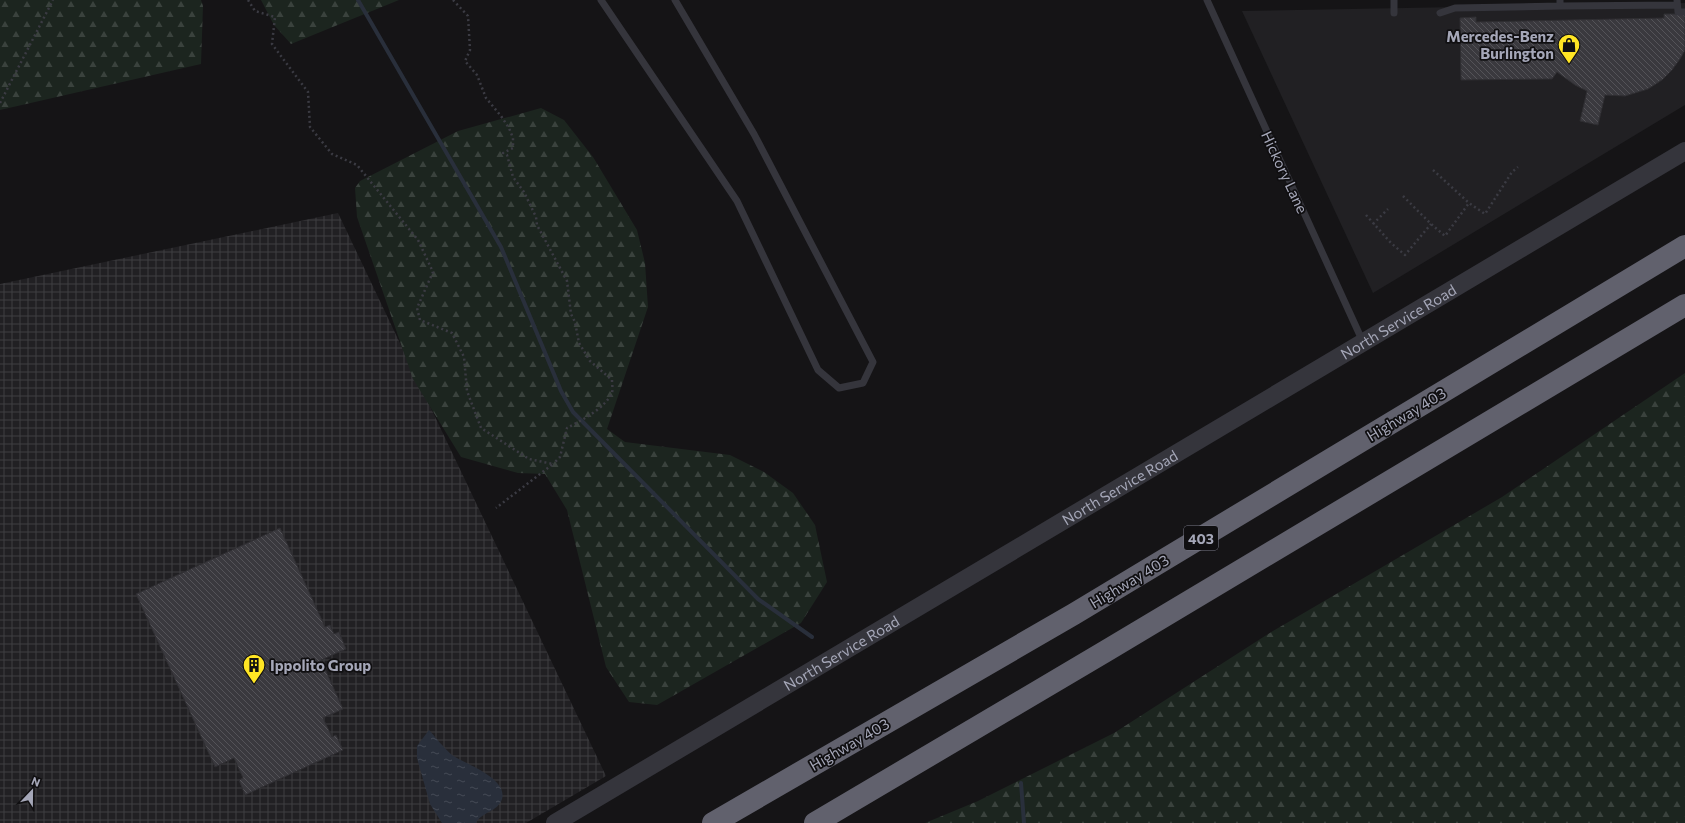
<svg xmlns="http://www.w3.org/2000/svg" width="1685" height="823" viewBox="0 0 1685 823" font-family="Commissioner,sans-serif">
<style>
.built{fill:#212023}
.industrial{fill:url(#industrial-grid)}
.forest{fill:url(#forest-firs)}
.water{fill:url(#water-ripples)}
.lines{fill:none;stroke-linecap:round;stroke-linejoin:round}
.stream{stroke:#292f3b;stroke-width:4}
.building{fill:url(#building-back-hatch);stroke:#2f2e32}
.path{stroke:#3b3b43;stroke-width:2.5;stroke-dasharray:2 3;stroke-linecap:butt}
.service{stroke:#35353c;stroke-width:7}
.tertiary{stroke:#35353c;stroke-width:18}
.motorway{stroke:#61616d;stroke-width:22}
.labels{text-anchor:middle;dominant-baseline:central;stroke-width:3.5;stroke-linejoin:round;paint-order:stroke}
.shield{fill:#100f11;stroke:#787986;stroke-width:1}
.shield-label{font-size:14px;font-weight:bold;fill:#a5a7b8}
.poi-label{font-size:15px;font-weight:bold;fill:#a5a7b8;stroke:#100f11;text-anchor:end}
.street-label{font-size:15px;fill:#a5a7b8;stroke:#100f11}
</style>
<defs>
<pattern id="industrial-grid" width="8" height="8" patternUnits="userSpaceOnUse"><rect width="8" height="8" fill="#212023"/><path d="M0 4h8M4 0v8" fill="none" stroke="#3e3e41"/></pattern>
<pattern id="forest-firs" width="22" height="20" patternUnits="userSpaceOnUse"><rect width="22" height="20" fill="#1c251f"/><path d="M5 1l3.5 6h-7zM16 11l3.5 6h-7z" fill="#3a423d"/></pattern>
<pattern id="water-ripples" width="26" height="14" patternUnits="userSpaceOnUse"><rect width="26" height="14" fill="#292f3b"/><path d="M2 4q2-2 4 0t4 0M15 11q2-2 4 0t4 0" fill="none" stroke="#454a55"/></pattern>
<pattern id="building-back-hatch" width="6" height="6" patternUnits="userSpaceOnUse"><rect width="6" height="6" fill="#3a393e"/><path d="M-1 5l2 2M0 0l6 6M5-1l2 2" fill="none" stroke="#545358"/></pattern>
</defs>
<rect width="100%" height="100%" fill="#151416"/>
<path class="built" d="M1685,3v102l-312,188 -131,-282z"/>
<path class="industrial" d="M338,213l268,563 -80,47h-526v-539z"/>
<path class="forest" d="M0,0h201l2,6 -2,58 -201,46z
M261,0h138l-108,44 -17,-19z
M541,108l23,12 29,37 44,73 8,33 3,44 -41,122 18,13 105,13 34,17 29,21 22,32 12,57 -26,41 -144,82 -28,-3 -23,-35 -39,-157 -22,-36 -27,-1 -57,-16 -48,-78 -56,-162 -2,-29 5,-7 98,-50z
M1685,373v450h-760l53,-22 136,-68 154,-99 234,-137z"/>
<path class="water" d="M429,730c7,8 15,18 23,25 13,9 56,23 50,44 -4,13 -21,13 -26,24h-34l-12,-19 -13,-46v-12z"/>
<g class="lines">
<path class="stream" d="M358,0l143,247 60,144 12,21 185,187 54,38
M1021,783l3,40"/>
</g>
<path class="building" d="M1664,14h21v36l-5,9 -8,11 -10,10 -14,9 -23,7 -20,-1 -7,30 -18,-4 7,-30 -12,-6 -18,-13 -5,7 -91,1 -1,-62 16,-1v5l188,-4z
M280,528l45,99 5,-2 4,9 5,-2 7,17 -25,11 22,49 -20,9 9,19 4,-2 7,15 -98,45 -6,-15 4,-2 -9,-20 -19,9 -79,-173z"/>
<g class="lines">
<path class="path" d="M248,0l7,11 20,6 -3,27 36,48 2,35 22,27 25,11 61,75 15,32 -16,36 3,12 32,13 12,24 3,34 14,37 48,31 24,5 -57,44
M453,0l15,16 2,34 -5,11 12,14 9,23 15,18 8,12 4,10v10l-10,5 4,2 6,22 11,15 12,25 1,8 30,56 4,33 4,8 4,21 11,18 22,19c0,4 1,9 0,13 -8,16 -30,27 -45,35l-7,29 -7,7
M0,103l53,-103
M1433,170l36,33 16,11 27,-42 6,-5
M1403,196l28,28 14,12 24,-33
M1366,215l25,28 14,12 26,-31
M1373,224l15,-15"/>
<path class="service" d="M601,0l136,201 81,169 21,18 24,-5 10,-21 -119,-228 -79,-134
M1207,0l156,342
M1394,0v13
M1677,0l1,12h7
M1560,6l117,-1
M1440,13l15,-5 105,-2v-6"/>
<path class="tertiary" id="s1" d="M555,823l1130,-672"/>
<path class="motorway" d="M713,823l361,-209 611,-368
M815,823l291,-172 579,-346"/>
</g>
<defs>
<g id="shop-pin" transform="scale(1.15)"><path d="M0 17L-7.5 6A9.5 9.5 0 1 1 7.5 6Z" fill="#ffe524" stroke="#100f11"/><path d="M-5-2.5h2.3a2.7 3.5 0 0 1 5.4 0H5L5.5 6h-11ZM-1.5-2.5h3a1.5 2.3 0 0 0-3 0Z" fill="#111"/></g>
<g id="building-pin" transform="scale(1.15)"><path d="M0 17L-7.5 6A9.5 9.5 0 1 1 7.5 6Z" fill="#ffe524" stroke="#100f11"/><path d="M-4-6H4V6H1V3H-1V6H-4ZM-2.5-4.3h1.7v1.8h-1.7ZM.8-4.3h1.7v1.8H.8ZM-2.5-1h1.7V.8h-1.7ZM.8-1h1.7V.8H.8Z" fill="#111"/></g>
</defs>
<g fill-rule="evenodd">
<use href="#shop-pin" x="1569" y="45"/>
<use href="#building-pin" x="254" y="665"/>
</g>
<g class="labels">
<rect class="shield" x="1184" y="526" width="34" height="24" rx="3"/>
<g class="shield-label">
<text x="1201" y="538">403</text>
</g>
<g class="poi-label">
<text x="1554" y="36">Mercedes-Benz<tspan x="1554" dy="17">Burlington</tspan></text>
<text x="270" y="665" text-anchor="start">Ippolito Group</text>
</g>
<g class="street-label">
<text transform="translate(1285 172) rotate(65)">Hickory Lane</text>
<text stroke="none"><textPath href="#s1" startOffset="981">North Service Road</textPath></text>
<text transform="translate(1406 414) rotate(-31)">Highway 403</text>
<text stroke="none"><textPath href="#s1" startOffset="657">North Service Road</textPath></text>
<text transform="translate(1129 581) rotate(-31)">Highway 403</text>
<text stroke="none"><textPath href="#s1" startOffset="333">North Service Road</textPath></text>
<text transform="translate(849 744) rotate(-30)">Highway 403</text>
</g>
</g>
<g transform="translate(32 791) rotate(22)" stroke="#100f11" stroke-width="3" paint-order="stroke">
<path d="M0-3L7 15L0 10L-7 15Z" fill="#a5a7b8"/>
<text y="-6" font-size="11" font-weight="bold" text-anchor="middle" fill="#a5a7b8">N</text>
</g>
</svg>
